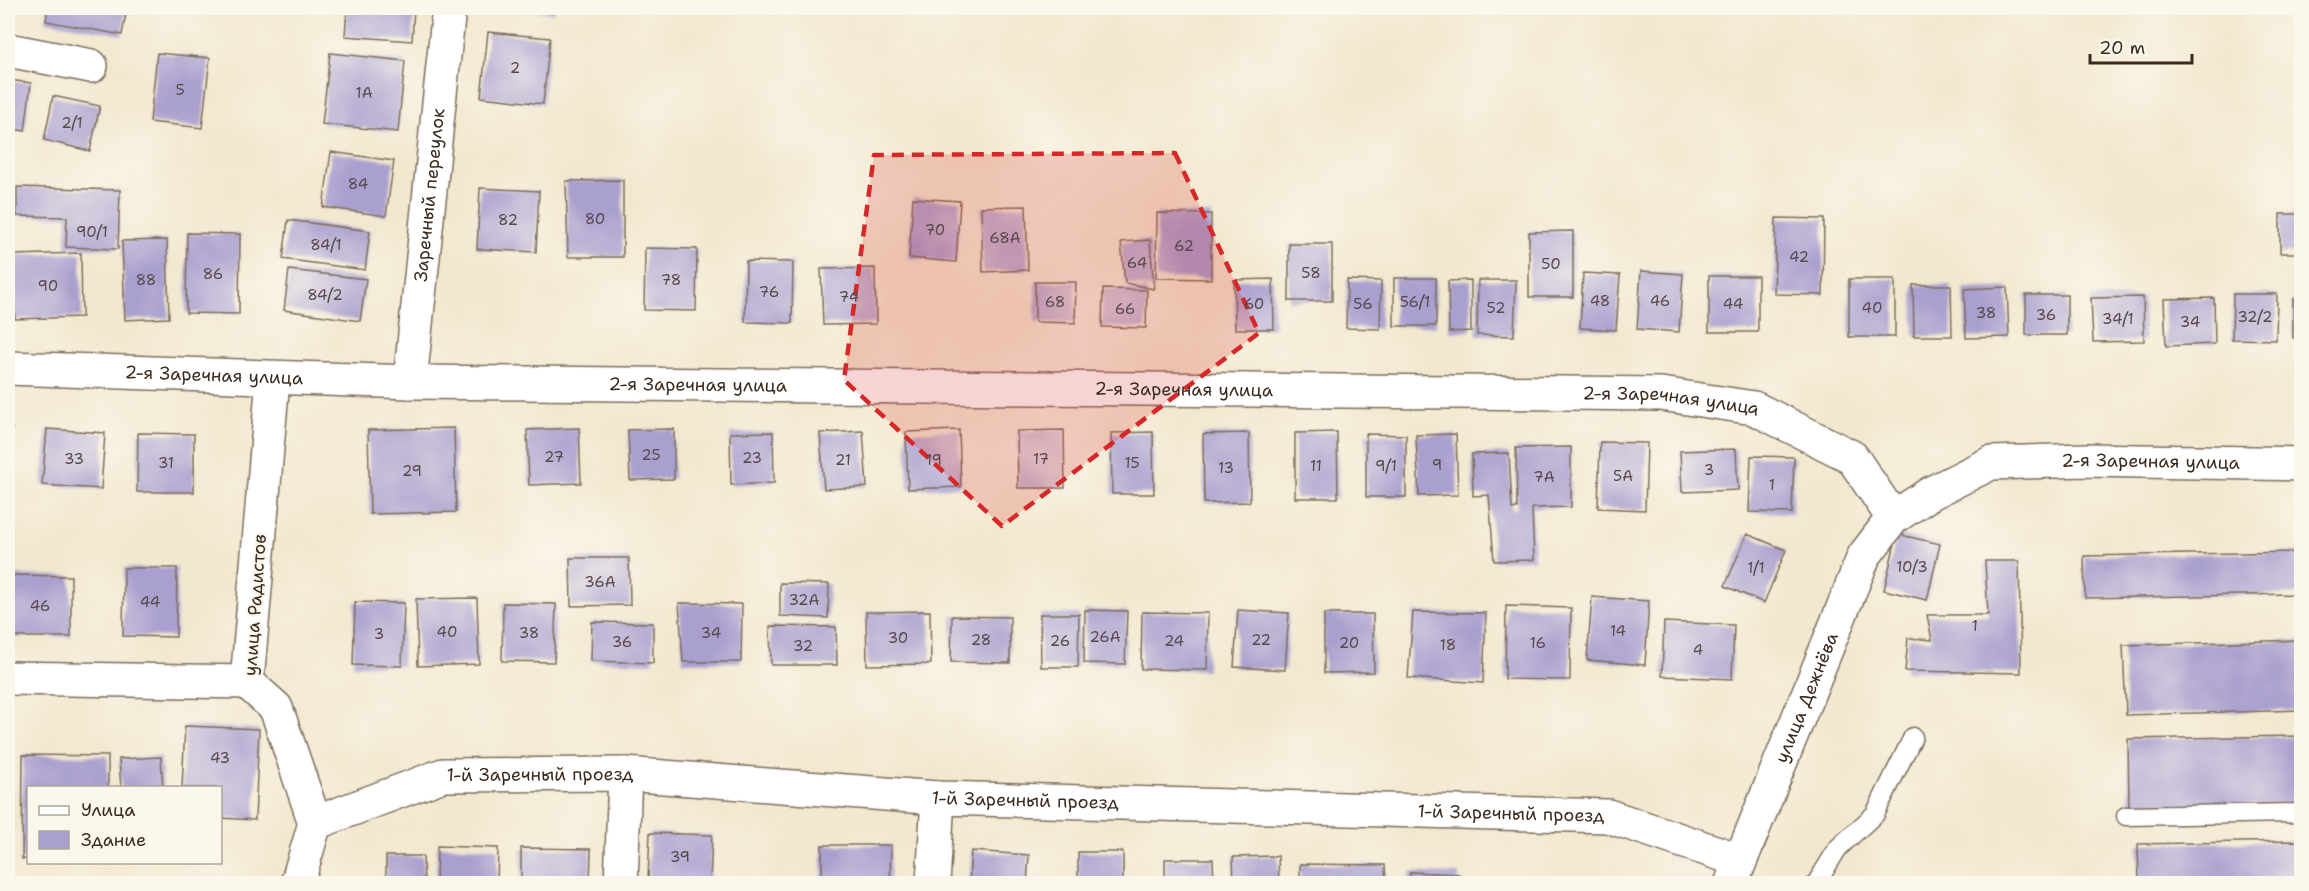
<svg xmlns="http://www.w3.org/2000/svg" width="2309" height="891" viewBox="0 0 2309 891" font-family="'Shantell Sans',sans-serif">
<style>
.building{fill:#aaa0cf}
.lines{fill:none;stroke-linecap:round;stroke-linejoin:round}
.lane-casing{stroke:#7b6c5c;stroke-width:21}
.street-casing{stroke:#7b6c5c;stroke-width:36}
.lane{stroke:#fff;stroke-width:18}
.street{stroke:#fff;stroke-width:33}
.marked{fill:#d62828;fill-opacity:0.2;stroke:#d62828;stroke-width:4.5;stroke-dasharray:12 8;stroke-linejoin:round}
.labels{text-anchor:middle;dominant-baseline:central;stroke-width:4.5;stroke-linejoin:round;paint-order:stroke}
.number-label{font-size:15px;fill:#57484a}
.street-label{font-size:18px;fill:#3b2a1e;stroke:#fbf7ec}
</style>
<rect width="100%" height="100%" fill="#fbf7ec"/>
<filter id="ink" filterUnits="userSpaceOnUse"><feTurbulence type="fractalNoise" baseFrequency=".0167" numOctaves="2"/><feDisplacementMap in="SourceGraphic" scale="12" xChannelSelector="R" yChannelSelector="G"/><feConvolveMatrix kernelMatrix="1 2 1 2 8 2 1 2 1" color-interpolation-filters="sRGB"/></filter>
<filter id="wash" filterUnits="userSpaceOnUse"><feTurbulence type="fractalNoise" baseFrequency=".008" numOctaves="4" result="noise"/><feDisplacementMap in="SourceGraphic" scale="24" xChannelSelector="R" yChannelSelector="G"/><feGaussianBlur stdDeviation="1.35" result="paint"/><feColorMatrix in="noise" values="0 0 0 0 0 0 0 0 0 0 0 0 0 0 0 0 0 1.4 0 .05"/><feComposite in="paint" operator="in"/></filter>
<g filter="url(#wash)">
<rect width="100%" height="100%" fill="#f2e8cf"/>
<g id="blocks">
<path class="building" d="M48,8h79l-5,27 -76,-14z
M347,8h67l-2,33 -67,-5z
M519,8h35l-1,5z
M488,32l62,6 -7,66 -62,-7z
M157,53l53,5 -8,70 -52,-6z
M330,53l75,8 -7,71 -76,-8z
M8,80l23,3 -6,48 -17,-3z
M53,96l47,10 -10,45 -46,-11z
M331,152l63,9 -8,55 -63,-9z
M623,180v77h-55l-2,-76z
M17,187l103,3 -2,59 -52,-2 1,-30 -50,-1z
M480,188l59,3 -3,61 -59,-3z
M913,198l47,3 -4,61 -47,-4z
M1026,206l2,64 -45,2 -2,-65z
M1157,213l54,1v65l-55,-1z
M2280,214h21v39h-21z
M1776,218l48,1 -1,76 -49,-1z
M288,220l82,11 -5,39 -82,-11z
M1573,231v66h-44v-65z
M187,233l53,1 -1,80 -53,-1z
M167,240l2,78 -44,2 -3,-79z
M1150,240l4,49 -29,-6 -4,-41z
M1289,244h43v57h-43z
M645,248l52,1 -1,62 -52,-1z
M81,253l1,64 -67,2 -2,-64z
M746,261l47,1 -1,61 -47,-1z
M875,268l1,56 -53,1 -2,-56z
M289,270l77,9 -6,42 -76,-11z
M1641,271l42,3 -4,58 -42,-3z
M1583,273l37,2 -4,55 -36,-2z
M1709,276h49v56h-49z
M1394,278h42v48h-42z
M1273,279l1,50h-39l-1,-49z
M1849,279h46v58h-46z
M1347,280l34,1 -1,48 -34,-1z
M1471,280v51l-22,1 -1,-51z
M1478,280h38l-2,56 -37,-1z
M1035,282h41l-1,41 -40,-1z
M1913,285h38l1,51h-38z
M2007,287l2,50 -43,1 -2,-49z
M1103,289l44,1 -1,38 -44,-1z
M2233,294h44l-1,46 -44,-1z
M2026,295h41v40h-41z
M2143,297l1,44 -51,1 -2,-44z
M2214,298l1,46 -49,2 -2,-47z
M2293,299h8v39h-8z
M8,428h4l-2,52 -2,-1z
M454,428l2,84 -86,2 -2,-84z
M579,428l2,55 -52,2 -2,-55z
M47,429l58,4 -4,56 -59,-4z
M674,429v50l-44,1 -2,-50z
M959,430l2,57 -53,2 -2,-57z
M1064,430l1,58h-47l-1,-57z
M863,431l4,56 -43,2 -4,-56z
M773,432l1,51 -43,2 -1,-52z
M1153,432l1,62h-42l-1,-61z
M1337,432l1,66h-43v-65z
M138,433l56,1v58h-57z
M1249,433l1,69 -46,1 -1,-69z
M1366,434l40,1v62h-40z
M1456,434l2,61 -39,1 -3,-61z
M1600,442l47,1 -2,67 -47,-2z
M1571,447v60l-39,1 2,52 -40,1 -5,-66 -16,1 -1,-42 37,-1 3,56 5,-1 -1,-60z
M1736,449l2,41 -56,2 -2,-41z
M1751,456l43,1 -2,56 -43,-1z
M1747,534l39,16 -22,53 -39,-17z
M1897,534l43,10 -13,56 -43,-10z
M2301,552v42l-216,4 -1,-42z
M570,558h59l1,47 -59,1z
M1985,561h34l2,112 -116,-2 3,-33 24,2 -5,-25h61z
M124,568h53l-1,69 -53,-1z
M9,575l62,1v61h-63z
M780,583l49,1 -1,34 -48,-2z
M1592,597l57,4 -4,64 -58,-5z
M477,598l2,66 -61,2 -2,-67z
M355,602l49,1 -2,63 -49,-1z
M503,603l53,1 -2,58 -52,-1z
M679,603l63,1 -1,58h-58z
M1506,606l65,2 -1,72 -65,-1z
M1085,610l42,1 -2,53 -41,-1z
M1238,610l51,3 -4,57 -51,-3z
M930,611l1,53 -64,1 -1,-53z
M1142,612l66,1 -1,57 -66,-1z
M1413,612l73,1 -3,70 -75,-5z
M1040,614h39l-1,53h-37z
M1324,614h49l1,58 -50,1z
M952,616l58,1v46l-59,-1z
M592,622l61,1v40l-62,-2z
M1664,622l70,3 -2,54 -70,-3z
M770,626l66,1 1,38h-66z
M2301,640v70l-175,5 -3,-70z
M185,726l74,3 -4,91 -35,-2v-30h-38z
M2301,736v68l-172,3 -1,-68z
M23,755l85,1v32h-80v71h-6z
M161,757l2,31h-42l-2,-29z
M650,833l62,2 -2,47 -62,-3z
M2301,841v43h-162l-1,-40z
M822,845h69l-1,39h-68z
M437,846l61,2 -1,36h-61z
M521,848l70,1 -1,35h-69z
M971,851l58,4 -2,29h-58z
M1078,852h45v32h-45z
M386,856h37l1,28h-38z
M1278,856l1,28h-45l-1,-27z
M1165,859h48l1,25h-49z
M1300,864l85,1 1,19h-86z
M1410,872l49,2v10h-50z"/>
</g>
</g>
<g filter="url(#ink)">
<use href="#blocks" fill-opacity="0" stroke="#7b6c5c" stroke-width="1.5"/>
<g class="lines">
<g class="lane-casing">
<path id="lane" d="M2126,816l176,-3
M1816,884l22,-36 37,-34 38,-77"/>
</g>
<g class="street-casing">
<g id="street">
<path d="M8,50l83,16"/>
<path id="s1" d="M8,368l402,14 1251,12 93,14 98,49 41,61"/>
<path d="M273,379l-26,303 29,26 39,115 -18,61"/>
<path id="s2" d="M410,382l39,-374"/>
<path d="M8,678l239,4"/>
<path id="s3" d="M315,823l128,-48 182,-1 313,24 670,18 131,44"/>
<path d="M621,884l4,-110"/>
<path d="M933,884l5,-86"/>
<path id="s4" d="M1731,884l133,-328 29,-38 38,-25 60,-30 94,-3 217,4"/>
</g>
</g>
<use href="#lane" class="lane"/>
<use href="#street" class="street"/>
</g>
</g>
<path class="marked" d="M1175,153l84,180 -257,193 -158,-146 30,-225z"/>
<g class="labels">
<g class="number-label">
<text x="515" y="68">2</text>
<text x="180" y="90">5</text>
<text x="364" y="93">1А</text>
<text x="72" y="123">2/1</text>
<text x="358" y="184">84</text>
<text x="595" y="219">80</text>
<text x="508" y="220">82</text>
<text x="935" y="230">70</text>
<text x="92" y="232">90/1</text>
<text x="1005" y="238">68А</text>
<text x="326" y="245">84/1</text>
<text x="1184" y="246">62</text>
<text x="1799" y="257">42</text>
<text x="1137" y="263">64</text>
<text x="1551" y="264">50</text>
<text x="1311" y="273">58</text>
<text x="213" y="274">86</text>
<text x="146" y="280">88</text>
<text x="671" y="280">78</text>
<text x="48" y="286">90</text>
<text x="769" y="292">76</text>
<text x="325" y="295">84/2</text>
<text x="849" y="297">74</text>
<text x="1600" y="301">48</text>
<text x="1660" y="301">46</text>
<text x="1055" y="302">68</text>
<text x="1415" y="302">56/1</text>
<text x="1254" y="304">60</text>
<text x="1363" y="304">56</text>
<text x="1733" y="304">44</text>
<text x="1496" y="308">52</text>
<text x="1872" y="308">40</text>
<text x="1125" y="309">66</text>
<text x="1986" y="313">38</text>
<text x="2046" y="315">36</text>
<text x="2255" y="317">32/2</text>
<text x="2118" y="319">34/1</text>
<text x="2190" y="322">34</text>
<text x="651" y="455">25</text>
<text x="554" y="457">27</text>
<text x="752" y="458">23</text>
<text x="74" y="459">33</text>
<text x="1041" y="459">17</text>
<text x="843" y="460">21</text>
<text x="934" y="460">19</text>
<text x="166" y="463">31</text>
<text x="1132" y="463">15</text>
<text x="1437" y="465">9</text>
<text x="1316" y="466">11</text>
<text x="1386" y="466">9/1</text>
<text x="1226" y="468">13</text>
<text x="1709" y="470">3</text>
<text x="412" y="471">29</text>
<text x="1623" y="476">5А</text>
<text x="1544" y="477">7А</text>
<text x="1772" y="485">1</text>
<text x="1912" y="567">10/3</text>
<text x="1756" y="568">1/1</text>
<text x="600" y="582">36А</text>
<text x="804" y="600">32А</text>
<text x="150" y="602">44</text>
<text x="40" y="606">46</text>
<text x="1975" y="626">1</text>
<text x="1618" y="631">14</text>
<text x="447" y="632">40</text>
<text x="529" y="633">38</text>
<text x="711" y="633">34</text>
<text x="379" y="634">3</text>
<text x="1105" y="637">26А</text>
<text x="898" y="638">30</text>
<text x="981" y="640">28</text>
<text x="1261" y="640">22</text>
<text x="1060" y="641">26</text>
<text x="1174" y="641">24</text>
<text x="622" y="642">36</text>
<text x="1349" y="643">20</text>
<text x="1538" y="643">16</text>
<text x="1448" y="645">18</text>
<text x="803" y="646">32</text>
<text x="1698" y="650">4</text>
<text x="220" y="758">43</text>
<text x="680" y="857">39</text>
</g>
<g class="street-label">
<text stroke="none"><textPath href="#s2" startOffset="188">Заречный переулок</textPath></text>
<text stroke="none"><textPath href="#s1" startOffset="206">2-я Заречная улица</textPath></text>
<text stroke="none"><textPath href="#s1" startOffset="690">2-я Заречная улица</textPath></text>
<text stroke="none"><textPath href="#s1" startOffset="1176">2-я Заречная улица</textPath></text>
<text stroke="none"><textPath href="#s1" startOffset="1664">2-я Заречная улица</textPath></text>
<text stroke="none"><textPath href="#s4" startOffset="674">2-я Заречная улица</textPath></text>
<text transform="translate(255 605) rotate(-86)">улица Радистов</text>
<text stroke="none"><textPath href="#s4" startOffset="201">улица Дежнёва</textPath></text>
<text stroke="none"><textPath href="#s3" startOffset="234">1-й Заречный проезд</textPath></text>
<text stroke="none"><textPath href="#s3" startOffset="720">1-й Заречный проезд</textPath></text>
<text stroke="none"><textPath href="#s3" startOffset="1206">1-й Заречный проезд</textPath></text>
</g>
</g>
<rect width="2309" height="891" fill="none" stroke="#fbf7ec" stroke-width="30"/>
<rect x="27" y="786" width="195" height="78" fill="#fbf7ec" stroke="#aea59a" stroke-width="1.5"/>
<rect x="39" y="806" width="30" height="9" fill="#ffffff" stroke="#aea59a" stroke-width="1.5"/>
<text x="81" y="816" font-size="18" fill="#3b2a1e">Улица</text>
<rect x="39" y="831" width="30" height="18" fill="#aaa0cf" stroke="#aea59a" stroke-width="1.5"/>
<text x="81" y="846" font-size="18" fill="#3b2a1e">Здание</text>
<path d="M2090 54v9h102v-9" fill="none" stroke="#3b2a1e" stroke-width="3"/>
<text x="2099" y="54" font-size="18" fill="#3b2a1e" stroke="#fbf7ec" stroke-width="4.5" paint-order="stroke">20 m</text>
</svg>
